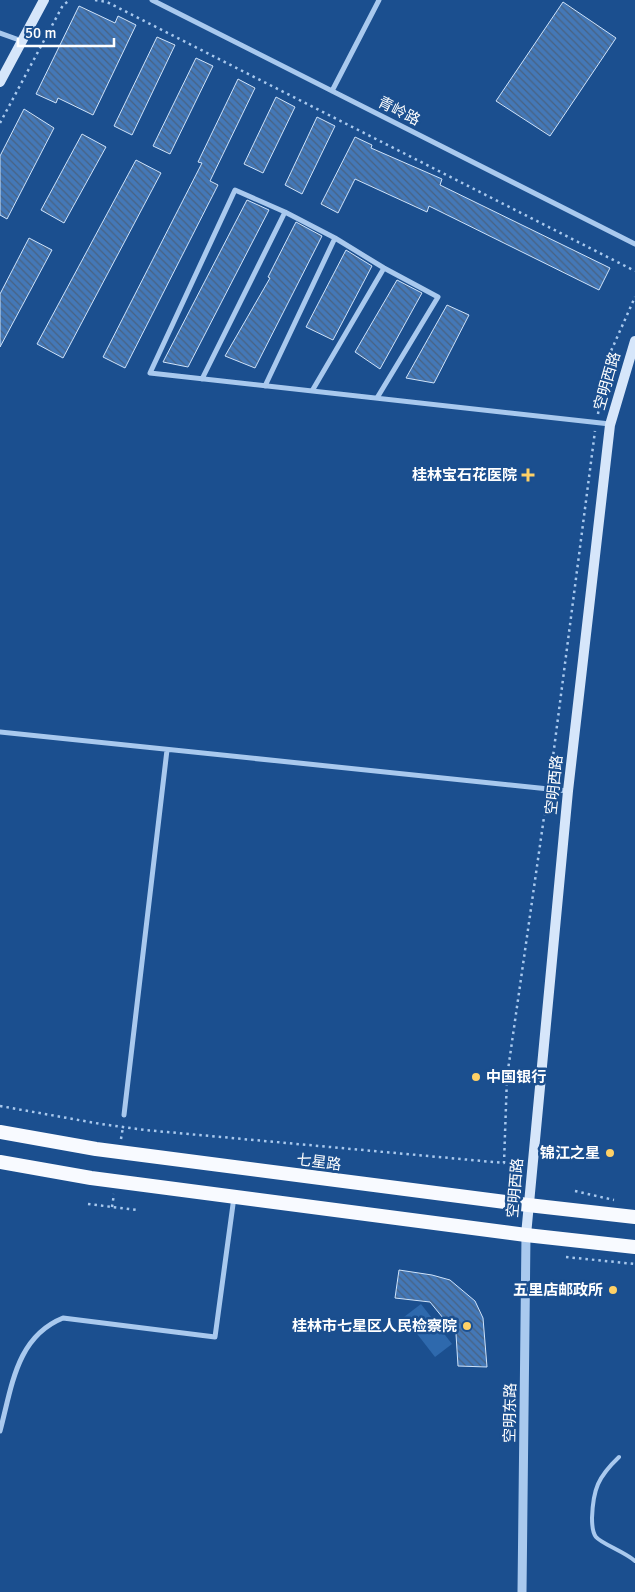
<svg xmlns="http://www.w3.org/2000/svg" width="635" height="1592" viewBox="0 0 635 1592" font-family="Signika,'Noto Sans SC',sans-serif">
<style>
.pitch{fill:#2e69ad}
.building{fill:url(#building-back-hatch);stroke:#cfe3fa}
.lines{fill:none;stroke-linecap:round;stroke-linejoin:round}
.path{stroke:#a9c9ee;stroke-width:2.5;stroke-dasharray:2.5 4;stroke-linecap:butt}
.service{stroke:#a9c9ee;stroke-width:4}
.minor{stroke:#a9c9ee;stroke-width:5}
.tertiary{stroke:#a9c9ee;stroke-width:9}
.secondary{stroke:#d6e6fa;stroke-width:10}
.trunk{stroke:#f8faff;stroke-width:14}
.poi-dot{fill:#ffd166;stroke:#1b4f8f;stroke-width:2}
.labels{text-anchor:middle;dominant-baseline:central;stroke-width:5;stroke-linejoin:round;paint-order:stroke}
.street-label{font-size:15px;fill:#fff;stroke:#1b4f8f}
.poi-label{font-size:15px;font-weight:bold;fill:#fff;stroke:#1b4f8f;text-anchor:end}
</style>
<defs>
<pattern id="building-back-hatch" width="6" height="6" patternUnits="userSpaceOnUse" patternTransform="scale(1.25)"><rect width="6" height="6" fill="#4478b7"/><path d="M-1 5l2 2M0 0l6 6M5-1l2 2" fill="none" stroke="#486282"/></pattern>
</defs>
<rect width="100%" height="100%" fill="#1b4f8f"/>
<path class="pitch" d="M421,1304l31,40 -17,13 -31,-40z"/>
<path class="building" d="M563,2l53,36 -66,98 -54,-35z
M79,6l36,17 3,-7 18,9 -43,90 -35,-17 -2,5 -20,-9z
M157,37l18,8 -43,90 -18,-9z
M196,58l17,8 -43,88 -17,-8z
M238,79l17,9 -45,93 8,4 -93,183 -22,-11 99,-194 -4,-1z
M276,97l19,10 -32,66 -19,-9z
M24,109l30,19 -47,91 -7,-4v-59z
M317,117l18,9 -33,68 -17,-9z
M82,134l24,13 -42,76 -23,-13z
M355,137l17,8 -1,3 71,31 -2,6 170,83 -11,22 -170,-84 -2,6 -72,-33 -17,34 -17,-9z
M136,160l25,13 -98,185 -26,-14z
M247,200l22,10 -81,157 -25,-5z
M296,222l26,14 -67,132 -30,-12 45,-78 -2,-1z
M29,238l23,12 -52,97v-53z
M346,250l26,16 -39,74 -27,-13z
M397,280l25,13 -42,76 -25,-17z
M447,305l22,10 -35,68 -28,-5z
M399,1270l33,5 18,5 25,21 8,17 4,49 -29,-1 -2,-32 -26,-32 -35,-4z"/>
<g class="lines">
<path class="path" d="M95,0l12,2 528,269
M0,123l63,-118 7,-5
M598,414l9,-54 28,-63
M550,780l45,-349
M0,1106l101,18 44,6 359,33 3,-86 40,-281
M121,1139l2,-12
M575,1191l39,9
M88,1204l49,6
M112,1207l2,-13
M566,1257l69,7"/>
<path class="service" d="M619,1457c-21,20 -26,32 -27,61 0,6 0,14 4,19 6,7 29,15 39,24"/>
<path class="minor" d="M152,0l483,244
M0,33l22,8
M332,91l47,-91
M202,379l83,-167
M265,386l70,-148
M312,391l72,-123
M377,398l61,-101 -54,-29 -49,-30 -50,-26 -50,-22 -85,183 460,51
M0,732l568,59
M124,1115l43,-365
M0,1431c12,-44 16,-94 63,-113l152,19 19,-140"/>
<path class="tertiary" d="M522,1592l4,-357"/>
<path class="secondary" d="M0,82l44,-82
M526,1235l42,-444 42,-366 25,-84"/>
<path class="trunk" d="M0,1132l96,17 432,56 107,12
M0,1162l91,16 435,57 109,12"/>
</g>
<g class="poi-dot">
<path d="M525.5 467.5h5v5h5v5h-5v5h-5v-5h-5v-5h5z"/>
<circle cx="476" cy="1077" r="5"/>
<circle cx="610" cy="1153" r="5"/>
<circle cx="613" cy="1290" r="5"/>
<circle cx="467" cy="1326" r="5"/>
</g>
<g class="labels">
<g class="street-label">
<text transform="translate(399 111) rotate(27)">青岭路</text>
<text transform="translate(607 381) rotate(-74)">空明西路</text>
<text transform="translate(554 785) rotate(-84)">空明西路</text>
<text transform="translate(319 1162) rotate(7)">七星路</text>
<text transform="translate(515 1188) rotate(-85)">空明西路</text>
<text transform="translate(510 1413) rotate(-89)">空明东路</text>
</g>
<g class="poi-label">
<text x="517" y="475">桂林宝石花医院</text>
<text x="486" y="1077" text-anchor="start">中国银行</text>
<text x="600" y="1153">锦江之星</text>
<text x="603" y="1290">五里店邮政所</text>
<text x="457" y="1326">桂林市七星区人民检察院</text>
</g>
</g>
<path d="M18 38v8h96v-8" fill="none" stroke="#ffffff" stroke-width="2.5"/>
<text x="25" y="38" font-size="15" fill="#ffffff" stroke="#1b4f8f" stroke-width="4" paint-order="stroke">50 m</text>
</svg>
